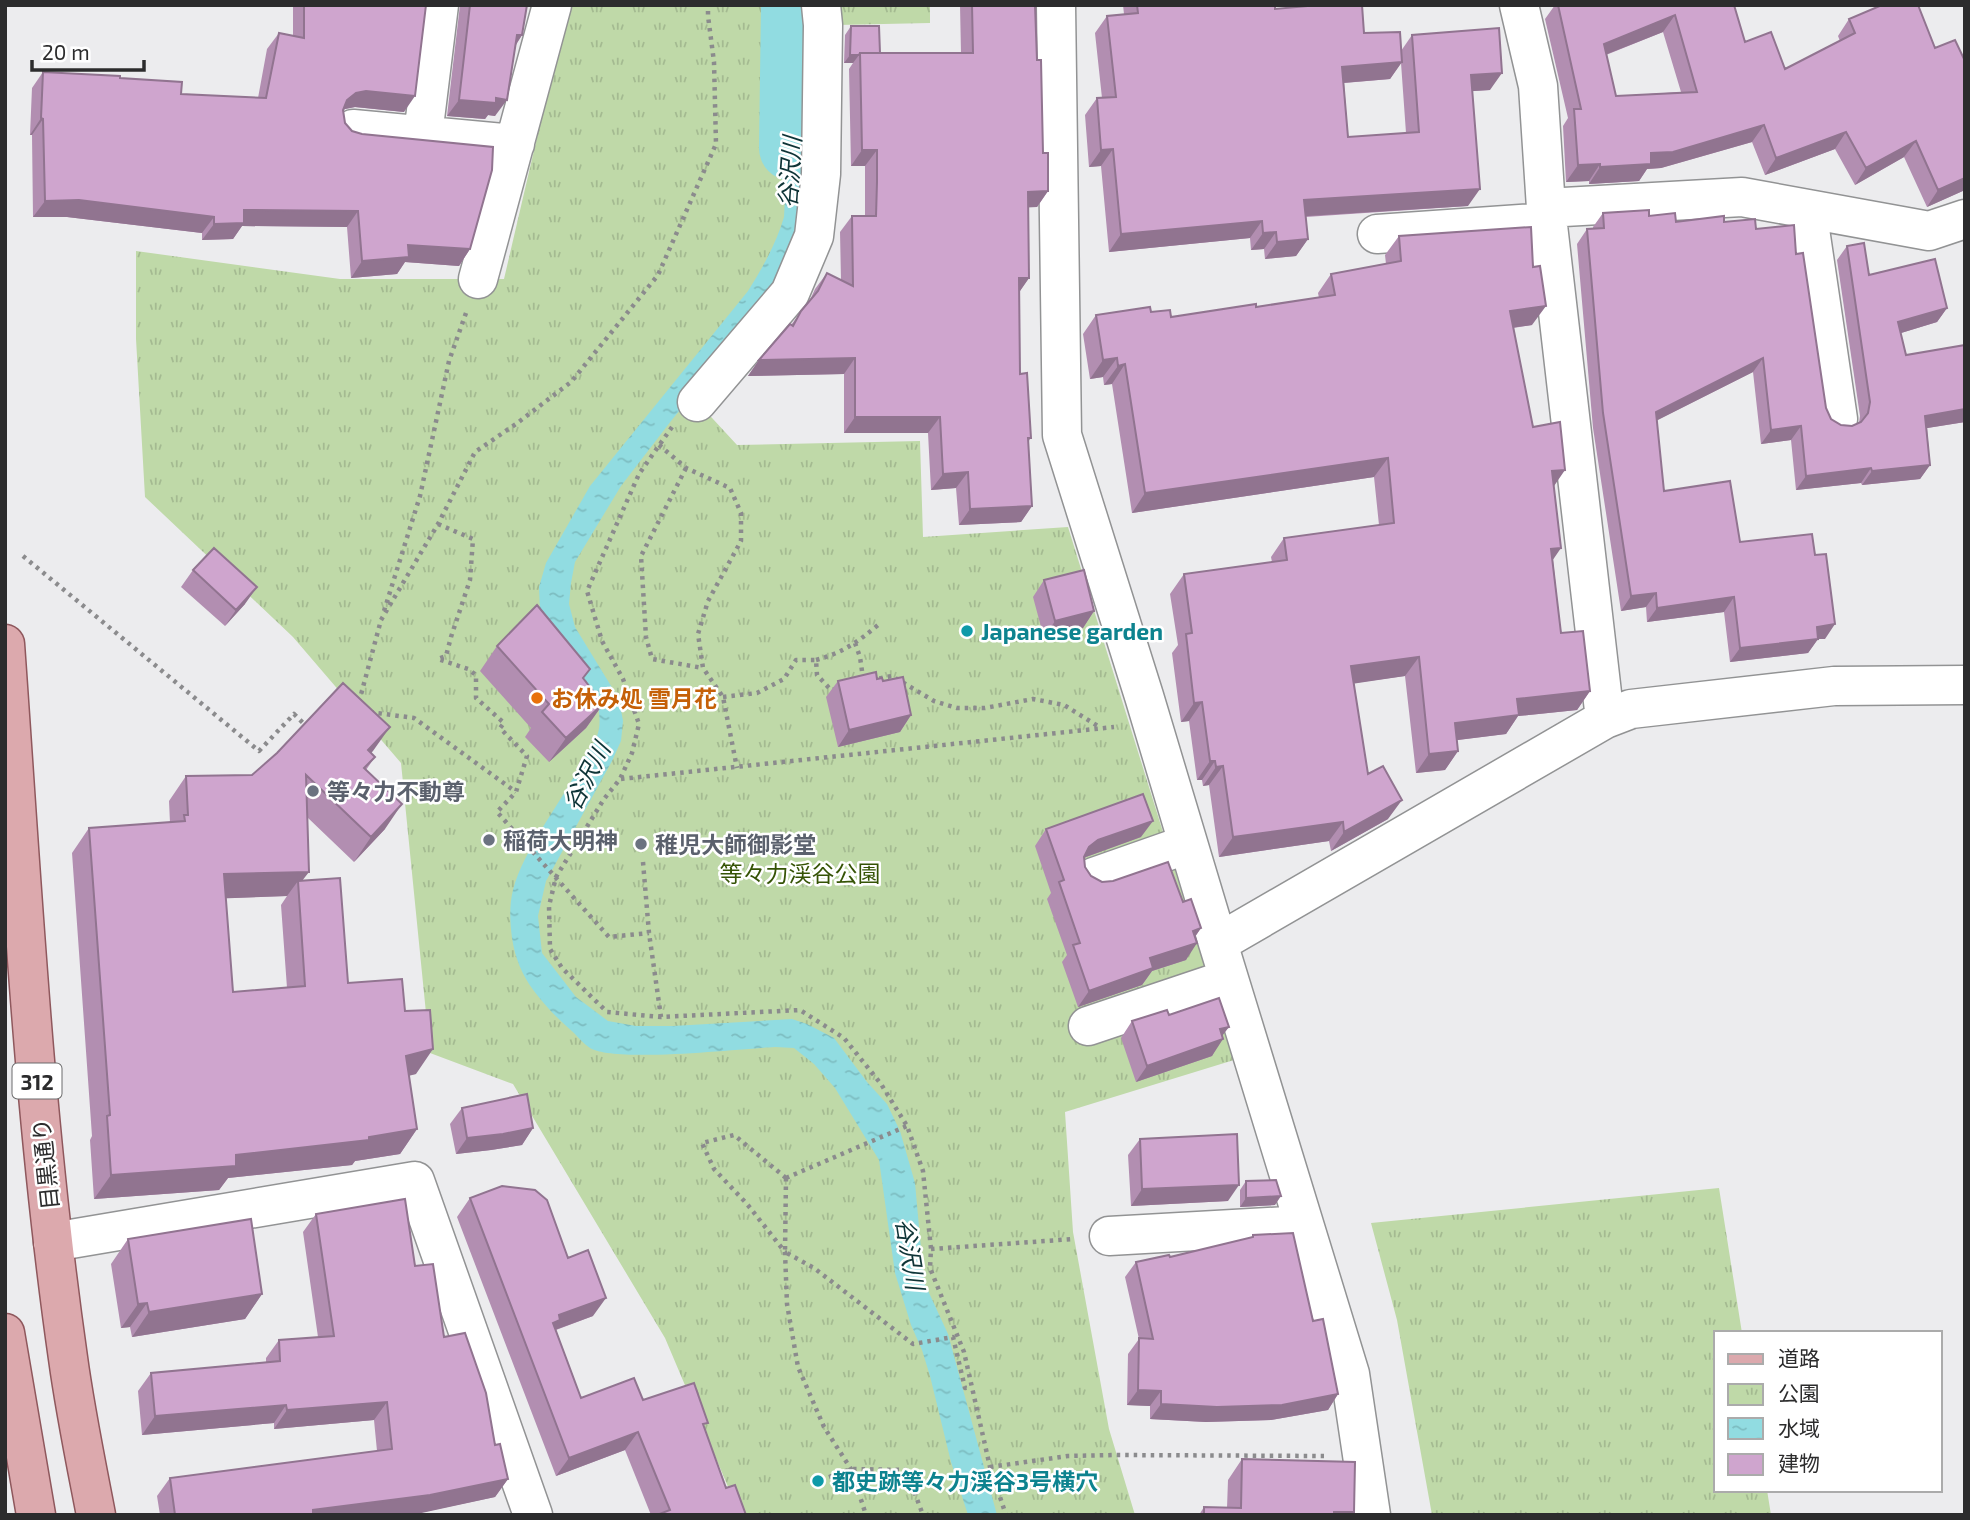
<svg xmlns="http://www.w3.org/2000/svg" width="1970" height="1520" viewBox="0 0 1970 1520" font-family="'Exo 2','Noto Sans JP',sans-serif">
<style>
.park{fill:url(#park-tufts)}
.water{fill:url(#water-ripples)}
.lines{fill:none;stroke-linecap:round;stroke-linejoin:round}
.river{stroke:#91dce1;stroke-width:66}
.minor-casing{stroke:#929394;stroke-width:41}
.major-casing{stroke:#8f585d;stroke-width:41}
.path{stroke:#8b8b8d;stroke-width:4.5;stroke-dasharray:3.5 5;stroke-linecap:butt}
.minor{stroke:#fff;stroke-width:38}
.major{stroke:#dca9ad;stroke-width:38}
.wall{fill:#b28eb1;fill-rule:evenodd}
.shaded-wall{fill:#917490}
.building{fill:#cfa5ce;stroke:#917490;stroke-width:2;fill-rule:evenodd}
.culture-dot{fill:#0f9aa8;stroke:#fff;stroke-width:2.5}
.food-dot{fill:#e8710a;stroke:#fff;stroke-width:2.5}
.worship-dot{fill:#6b7280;stroke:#fff;stroke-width:2.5}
.labels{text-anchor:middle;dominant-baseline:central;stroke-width:5;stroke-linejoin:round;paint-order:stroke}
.shield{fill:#fff;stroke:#6b6b6c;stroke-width:2}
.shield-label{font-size:21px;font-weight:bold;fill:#2c2c2d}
.culture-label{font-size:23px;font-weight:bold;fill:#0d838f;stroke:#fff;text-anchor:start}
.food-label{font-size:23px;font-weight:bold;fill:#c56008;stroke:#fff;text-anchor:start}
.worship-label{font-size:23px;font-weight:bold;fill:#5b616d;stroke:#fff;text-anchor:start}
.park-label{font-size:23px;fill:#355305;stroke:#fff}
.street-label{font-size:23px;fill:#2c2c2d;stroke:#fff}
.water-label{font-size:24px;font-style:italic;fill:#0e3437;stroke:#fff}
</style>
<defs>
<pattern id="park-tufts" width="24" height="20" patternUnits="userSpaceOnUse" patternTransform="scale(1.75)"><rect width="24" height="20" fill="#bfd9a8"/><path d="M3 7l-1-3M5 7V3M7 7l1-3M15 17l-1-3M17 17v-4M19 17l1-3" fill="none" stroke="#a4ba91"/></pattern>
<pattern id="water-ripples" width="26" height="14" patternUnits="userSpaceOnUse" patternTransform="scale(1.75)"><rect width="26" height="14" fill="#91dce1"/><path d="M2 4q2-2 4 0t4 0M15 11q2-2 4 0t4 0" fill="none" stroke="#7dbdc1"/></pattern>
</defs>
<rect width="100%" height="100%" fill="#ececee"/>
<path class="park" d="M568,5h239l-6,218 -112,170 48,52 183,-4 3,96 145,-10 166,533 -169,52 8,120 36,197 26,86h-395l-75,-177 -152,-254 -83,-31 -29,-290 -108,-126 -148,-140 -9,-158v-88l204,28h164z
M835,5h95v18l-93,2z
M1719,1188l23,145h-26v157h51l4,25h-339l-35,-195 -26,-97z"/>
<path class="water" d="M794,5h17l-4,204 -43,99 -93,113 -50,65 -46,76 -4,21 -2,21 6,23 44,72 4,22 -2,20 -9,20 -66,120 -8,35 4,37 34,44 32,24 28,5h37l119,-7 15,5 27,14 33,44 20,22 13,27 15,52 9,99 24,52 49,181h-29l-17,-53 -21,-86 -8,-26 -11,-25 -16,-52 -16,-113 -44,-72 -21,-24 -20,-16 -19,-1c-36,2 -160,16 -185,1 -6,-4 -11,-10 -16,-15 -15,-13 -28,-26 -40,-42 -12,-16 -19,-33 -22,-53 -2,-16 -3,-32 1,-48 11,-41 45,-83 65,-121 14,-27 26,-31 20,-63l-58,-95 -1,-24 7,-24 44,-77 158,-195c15,-24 28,-47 36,-74l11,-203z"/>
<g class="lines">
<path class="river" d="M792,148l2,-143"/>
<g class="minor-casing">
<path id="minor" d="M1056,5l6,430 82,261 74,247 387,-224 26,-10 203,-23 131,-1
M1519,5l19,81 8,122 59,511
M353,129l162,15
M423,135l16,-130
M1546,208l196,-11 187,34 36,-12
M1807,209l31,210
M1377,234l171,-12
M478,279l74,-274
M697,402l93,-109 24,-57 7,-62 2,-149 -2,-20
M1094,877l94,-33
M1218,943l132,431 21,141
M1088,1026l140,-47
M1109,1236l195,-11
M53,1242l362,-61 118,334"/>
</g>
<g class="major-casing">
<path id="major" d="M5,644c17,238 29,477 63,714 7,52 18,105 28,157
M5,1333l31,182"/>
</g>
<path class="path" d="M672,427l-33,47 -52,117 15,50 21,38 16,45 -7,29 -12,26 -16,20 -48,78 -7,29 1,43 12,19 45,44 54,5 139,-7 44,28 37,46 26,42 16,45 8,78 -1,19 34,84 26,115 16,48
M659,445l27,23 44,20 11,25v28l-33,60 -10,33 5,34 20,29 14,71
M686,468l-45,88 5,81 6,22 51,9
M438,524l35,15 -3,41 -19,57 -5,19 -8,3 30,10 8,6v23l28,25 -4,5 27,28 -11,36 -19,20 112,125 40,-4
M23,556l236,195 35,-37 14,14
M384,611l36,-115 29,-135 17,-48
M381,620l57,-96 37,-72 41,-28 55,-42 87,-107 58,-131 -2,-82 -6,-46v-11
M855,643l5,14 3,21
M816,660c26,-7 42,-18 62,-35
M871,680l21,-4 42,25 23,7h28l48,-9 31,6 37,23
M723,697l34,-4 27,-14 12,-19h20l1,15 14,15 5,-1
M359,702l22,-82
M370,712l44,6 102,74
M621,779l493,-52
M643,862l6,71 12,84
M786,1178l-52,-43 -32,8 12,26 33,35 38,48 2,52 11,63 26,60 27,42 15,46
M786,1178l-1,74 29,16 99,76 40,-7 12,51 6,-1
M786,1178l121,-52
M931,1249l143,-10
M990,1467l78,-11 48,-1 208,1
M821,1480l30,-11 55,1 17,45"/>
<use href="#minor" class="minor"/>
<use href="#major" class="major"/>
</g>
<path class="wall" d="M293,5h133l-22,107 -49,-5 -10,2 -2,1 2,13 7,8 118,118 -11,17 -54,-4 -8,12 -46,4 -4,-51 -105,-1 -9,13 -31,1v-7l-135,-16h-34l-1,-82h-2l2,-47 11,-16 77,6 61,16 77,4 9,-49 12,-16 14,3z
M460,5h67l-5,30 -6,10 -21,71 -7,-1 -3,4 -38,-3z
M960,5h76l1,55 6,93 5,38 -11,16h-8v71l-10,14 1,82 11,64 -3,4 4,64 -11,16 -62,3 -3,-37 -25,2 -3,-57h-84v-59l-96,2 11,-16 32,-35 19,-25 5,-11 12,-16 14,7 -1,-48 12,-16h13v-50h-14l-2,-97 4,-6h-9l1,-28 6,-9 29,27h81z
M1123,5h152v4l89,24 37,18 11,-16 78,55 -18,1 -4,115 -162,11 2,22 -12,17 -31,3 -1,-10 -13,1 -1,-12 -141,14 -8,-86 -12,1 -4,-52 12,-17h5l-7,-65 12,-17 17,-2zM1401,63l5,70 -58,4 -4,-54 46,-4z
M1555,5h179l11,37 40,27 55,-28 -2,-5 11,-17 86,29 30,13v129l-38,17 -23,-50 -49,28 -20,-36 -70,26 -13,-33 -91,26 -14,1 -8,12 -50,3v-3l-23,1 -3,-56 5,-8 -23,-99zM1663,32l18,60 -65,4 -10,-41z
M1603,213l46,3 27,6h48l32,7 40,25 30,154 5,11 10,6 11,1 7,-3 1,-7 -23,-156 10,-14 22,29 78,33 -10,14 -36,11 5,22 59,67 -38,6 3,37 -10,14 -58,6 -1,-2 -65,7 -5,-50 -30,4 -8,-72 -96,48 7,71 76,51 85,97h-7l-10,14 -78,9 -6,-50 -77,10 -1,-15 -25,4 -28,-183 -16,-184 10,-15h6v-2z
M1399,236l133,89 -19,3 20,99 21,59 -1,74 8,73 29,58 -13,19 -59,6 -12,18 -49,6 1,11 -13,19 -29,3 -11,-97 -51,7 14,91 20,45 -57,32 -2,-10 -110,16 -10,-72 -6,1 -1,-6h-5l-8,-59 -8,1 -9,-69 6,-8 -8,-51 14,-20 88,-12 -1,-5 13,-19 95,-13 -5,-48 -242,36 -20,-129 -8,1 -1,-8 -13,2 -7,-45 13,-19 55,-3 20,5 85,-10 63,-9 -1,-5 13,-19 55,-10 -1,-9z
M193,570l52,34 -20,22 -44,-39z
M1044,580l50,31 -11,17 -39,10 -11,-41z
M497,646l86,33 20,25 -17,24 -37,34 -24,-25 6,-9 -51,-57z
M877,679l6,2 28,34 -11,17 -62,15 -12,-50 12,-16z
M371,753l4,4 -9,13 19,59 -31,33 -47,-45 -4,63 45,103 57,28 11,63 -7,1 8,54 -17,25 -45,7 -3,4 -124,13 -9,12 -125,9 -4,-59 2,-4 -20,-283 17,-25 81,-5 -1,-22 17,-25 66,-1zM287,896l-6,9 6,83 -54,4 -7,-94z
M1046,829l95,8 -55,20 -2,1 1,9 6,9 11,6 81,20 18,26 -6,9 -9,23 -34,11 -10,14 -64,22 -16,-45 5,-7 -20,-56 4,-6 -16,-47z
M1169,1015l53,21 -10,20 -76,26 -15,-44 11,-17z
M462,1108l71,20 -11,17 -31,5 -35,4 -6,-30z
M1140,1139l88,62 -97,5 -3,-51z
M1246,1181l29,24 -35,2v-17z
M470,1198l98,60 25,58 -37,14 25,68 62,2 61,28 22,60 20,27h-95l-26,-65 -69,26 -99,-259z
M316,1214l99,52 29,71 51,108 13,34 -13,18 -86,18h-249l-3,-19 13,-18 207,-27 -3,-31 -100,9v-6l-132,12 -4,-44 13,-18 115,-11v-4l13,-18 39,-3 -15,-105z
M1253,1235l60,86 25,73 -10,16 -57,10 -65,2 -56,-3v-13l-23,-1 1,-51 11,-15 -14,-62 11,-15 34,-5 81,-19z
M128,1239l134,55 -17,25 -113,18 -2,-10 -9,1 -10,-64z
M1242,1459l112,53 -2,3h-153l5,-8 23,1 1,-28z"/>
<path class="shaded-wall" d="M1675,15l-12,17 -71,28 12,-16z
M517,35h5l-11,17z
M850,55h9l-6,8h-9z
M1402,62l-12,17 -60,5 12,-17z
M1502,73l-12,17 -31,2 12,-17z
M366,91l49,5 -11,16 -49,-5 -10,2 -9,7 11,-16 9,-7z
M496,98l11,2 -12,16 -7,-1 -3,4 -38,-3 12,-16z
M41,118l2,1 -11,16h-2z
M1764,125l-12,17 -91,26 -14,1 -8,12 -50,3 11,-17z
M1846,132l-11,17 -70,26 11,-17z
M1916,141l-12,16 -49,28 11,-17z
M1113,149l-12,17 -12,1 12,-17z
M862,150h15l-12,16h-14z
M1600,164l-11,17 -23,1 12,-17z
M1965,178v12l-38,17 11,-17z
M1480,189l-12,17 -176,11 12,-17z
M1048,191l-11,16 -20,1 11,-16z
M79,200l135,17 -12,16 -135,-16h-34l12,-16z
M244,210l114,1 -11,16 -105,-1 -9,13 -31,1 12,-16z
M1262,221l-12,17 -141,14 12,-18z
M1276,232l-12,17 -13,1 12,-17z
M1308,239l-12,17 -31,3 12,-17z
M408,245l62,4 -11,17 -54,-4 -8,12 -46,4 11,-17z
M1019,278h10l-11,16z
M1546,306l-14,19 -35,5 13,-19z
M1947,308l-10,14 -49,15 10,-15z
M855,358l-11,16 -96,2 11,-16z
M1117,358l-14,19 -13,2 13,-19z
M1763,358l-10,14 -107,54 10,-14z
M1125,364l-13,20 -8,1 14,-19z
M1965,409v13l-50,8 10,-14z
M855,417h85l-12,16h-84z
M1801,426l-10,14 -30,4 10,-14z
M1388,458l-14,19 -242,36 13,-20z
M1930,465l-10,14 -58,6 10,-14z
M1871,468l-10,15 -65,7 10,-14z
M1565,470l-13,19v-18z
M968,472l-12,16 -25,2 12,-16z
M1032,506l-11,16 -62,3 11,-16z
M1561,548l-13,19 3,-18z
M257,587l-12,17 -20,22 11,-16z
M1656,593l-10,14 -25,4 10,-15z
M1734,597l-10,15 -77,10 10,-14z
M1094,611l-11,17 -39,10 11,-17z
M1835,624l-10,15h-7l-10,14 -78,9 10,-14 77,-21z
M1419,657l-14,19 -67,10 13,-20z
M1590,691l-13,19 -59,6 -12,18 -64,8 13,-19 62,-24z
M1202,702l-13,19 -8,1 13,-19z
M603,704l-17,24 -37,34 17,-24z
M911,715l-11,17 -62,15 11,-17z
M390,727l-17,24 -22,24 17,-25z
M1458,751l-13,19 -29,3 13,-19z
M1210,761h5l-13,19h-5z
M1223,766l-14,19 -6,1 13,-19z
M1402,800l-14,19 -57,32 13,-19z
M402,804l-17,25 -31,33 17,-25z
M1153,821l-12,16 -55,20 -9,6 12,-16 9,-7z
M1343,822l-14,19 -110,16 14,-20z
M309,872l-11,14v-5l-11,15 -80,3 17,-25z
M1201,928l-12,17 4,-14z
M1197,943l-11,17 -34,11 -10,14 -64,22 11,-16 61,-33z
M1229,1027l-10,13 4,-1 -11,17 -76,26 11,-16 73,-37z
M433,1049l-17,25 -27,7 17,-25z
M533,1128l-11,17 -31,5 -35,4 11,-16z
M417,1129l-17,25 -45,7 -3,4 -124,13 -9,12 -125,9 17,-24 125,-20 133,-18z
M1239,1185l-11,16 -97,5 11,-17z
M1281,1196l-6,9 -35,2 6,-9z
M262,1294l-17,25 -113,18 17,-25z
M606,1298l-13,18 -41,15 -12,11 19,-27z
M147,1303l-17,24 -9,1 17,-24z
M1138,1390l23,1 -11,15 -23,-1z
M1338,1394l-10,16 -57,10 -65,2 -56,-3 11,-15z
M387,1402l-13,18 -100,9 13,-19z
M286,1405l-12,18 -132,12 13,-19z
M638,1432l-13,18 -69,26 13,-18z
M508,1479l-13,18 -78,17 -8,1h-99l3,-5z
M1334,1512h20l-2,3h-20z"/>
<path class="building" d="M304,5h122l-11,91 -49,-5 -10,2 -9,7 -4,10 2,13 7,8 10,3 131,13 -1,23 -22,79 -62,-4 1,12 -47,4 -4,-50 -114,-1v13l-30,1v-7l-135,-17 -34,1 -2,-82 -2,-1 2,-46 77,4v2l62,4 -1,12 85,4 13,-65 25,5z
M470,5h57l-5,30h-5l-10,65 -11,-2v5l-37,-3z
M972,5h63l2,55h4l2,93h5v38l-20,1 1,86h-10l1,96 7,-1 4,65h-3l4,68 -62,3 -2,-37 -25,2 -3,-57h-85v-59l-96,2 31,-36 3,2 8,-15 17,-20 9,-18 26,13 -1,-70h24l1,-34v-32h-15l-2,-97h113z
M1137,5h138v4l44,-4h43l2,28 36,-1 2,30 -60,5 6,70 71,-5 -7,-97 87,-7 3,45 -31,2 9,114 -176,11 4,39 -31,3 -1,-10 -13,1 -1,-12 -141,13 -8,-85 -12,1 -4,-52 19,-1 -9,-81 31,-3z
M1558,5h176l11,37 26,-10 14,37 70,-36 -6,-14 33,-14h36l17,43 20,-8 10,21v117l-27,12 -22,-49 -50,27 -20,-36 -70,26 -12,-33 -91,27 -22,1v11l-51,3v-3l-22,1 -4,-56h7zM1675,15l22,77 -81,4 -12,-52z
M851,26h28l1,27h-20l-1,2h-9z
M1649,210v6l26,-3 1,9 48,-6v6l31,-3 1,10 38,-4 2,29 7,-1 23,155 5,11 10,6 11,1 9,-4 7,-9 2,-11 -23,-156 17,-3 5,32 66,-16 12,49 -49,14 8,33 59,-10v64l-40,7 5,49 -58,6 -1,-3 -65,8 -5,-50 -30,4 -8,-72 -107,54 8,79 66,-10 10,61 72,-8 3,21 11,-1 9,70 -18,3 1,12 -78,9 -6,-51 -77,11 -1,-15 -25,3 -28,-183 -16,-184 17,-1 -1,-15z
M1531,227l2,40 7,-1 6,40 -36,5 23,116 27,-5 5,48 -13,1 9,77 -10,1 10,84 22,-2 7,60 -73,8 2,16 -64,8 3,28 -29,3 -10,-97 -68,9 17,108 15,-8 19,34 -58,32 -1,-10 -110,15 -10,-71 -7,1 -1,-6h-5l-8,-59 -8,1 -8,-69 6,-1 -8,-59 103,-14 -3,-22 110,-15 -6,-65 -243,35 -20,-129 -7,2 -1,-8 -14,2 -7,-45 54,-8 1,5 19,-2 1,7 85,-13v3l79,-12 -4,-21 70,-13 -2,-25z
M214,548l43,39 -21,23 -43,-40z
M1084,570l10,41 -39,10 -11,-41z
M537,605l53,64 -7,9 20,26 -37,34 -24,-26 7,-8 -52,-58z
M876,672l1,7 5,-1 1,3 20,-4 8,38 -62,15 -11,-49z
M343,683l47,44 -22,23 7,7 -11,11 38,36 -31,33 -65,-62 3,97 -85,2 9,118 72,-6 -7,-105 42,-3 8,105 54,-4 3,32 25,-1 3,39 -27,7 11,73 -48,8v3l-133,15v11l-125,9 -4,-59 3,-1 -21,-287 96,-7 -1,-6h4l-2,-39 66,-1 25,-22z
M1143,794l10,27 -55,19 -9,7 -5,10 1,10 6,9 11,6 11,-1 55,-19 15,40 8,-3 10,29 -8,3 4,12 -47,15 3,10 -64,23 -16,-46 7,-2 -21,-61 5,-2 -18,-51z
M1219,998l10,29 -9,2 3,10 -76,27 -15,-45 35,-11 2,5z
M527,1094l6,34 -30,6 -36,4 -5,-30z
M1237,1134l2,51 -97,4 -2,-50z
M1276,1180l5,16 -35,2v-17z
M502,1186l33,4 12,10 21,58 20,-8 18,48 -47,17 1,5 -7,3 28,75 53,-20 9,22 51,-17 14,40 -5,1 23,64 9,-3 11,30h-89l13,-5 -32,-78 -69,26 -99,-260z
M405,1199l10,67 18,-2 11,73 21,-4 21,60 9,52 5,-1 8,35 -78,16 -117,15v5h-138l-5,-37 222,-29 -5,-47 -100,8 -1,-5 -131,11 -4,-43 129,-12 -1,-21 55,-4 -18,-122z
M251,1219l11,75 -113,18 -2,-9 -9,1 -10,-65z
M1293,1233l20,88 10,-2 15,75 -56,11 -65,2 -56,-3v-13l-23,-1 1,-52 14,1 -17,-77 33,-7 1,2 83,-20v-2z
M1242,1459l113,3 -1,50h-20v3h-130v-8l37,1z"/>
<g class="culture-dot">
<circle cx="967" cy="631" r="7"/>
<circle cx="818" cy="1481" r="7"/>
</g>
<circle class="food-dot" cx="537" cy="698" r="7"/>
<g class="worship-dot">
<circle cx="313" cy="791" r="7"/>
<circle cx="489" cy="840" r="7"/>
<circle cx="641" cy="844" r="7"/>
</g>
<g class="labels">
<rect class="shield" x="12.5" y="1063.5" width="49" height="35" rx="5"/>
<g class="shield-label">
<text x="37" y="1081">312</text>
</g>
<g class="culture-label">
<text x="981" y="631">Japanese garden</text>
<text x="832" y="1481">都史跡等々力渓谷3号横穴</text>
</g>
<g class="food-label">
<text x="551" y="698">お休み処 雪月花</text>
</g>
<g class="worship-label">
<text x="327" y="791">等々力不動尊</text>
<text x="503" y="840">稲荷大明神</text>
<text x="655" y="844">稚児大師御影堂</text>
</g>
<g class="park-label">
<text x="800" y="873">等々力渓谷公園</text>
</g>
<g class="street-label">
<text transform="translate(45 1164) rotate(-96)">目黒通り</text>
</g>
<g class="water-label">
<text transform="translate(789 172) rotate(-86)">谷沢川</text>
<text transform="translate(586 776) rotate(-63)">谷沢川</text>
<text transform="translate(911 1254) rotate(81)">谷沢川</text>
</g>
</g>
<rect width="1970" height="1520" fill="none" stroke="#2c2c2d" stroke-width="14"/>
<rect x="1714" y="1331" width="228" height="161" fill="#ffffff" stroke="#ababab" stroke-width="2"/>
<rect x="1728" y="1354" width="35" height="10" fill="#dca9ad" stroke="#ababab" stroke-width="2"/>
<text x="1778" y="1366" font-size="21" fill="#2c2c2d">道路</text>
<rect x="1728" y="1384" width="35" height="21" fill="url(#park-tufts)" stroke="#ababab" stroke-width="2"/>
<text x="1778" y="1401" font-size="21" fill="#2c2c2d">公園</text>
<rect x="1728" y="1418" width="35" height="21" fill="url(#water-ripples)" stroke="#ababab" stroke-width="2"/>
<text x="1778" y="1436" font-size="21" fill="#2c2c2d">水域</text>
<rect x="1728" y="1454" width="35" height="21" fill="#cfa5ce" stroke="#ababab" stroke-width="2"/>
<text x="1778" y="1471" font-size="21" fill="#2c2c2d">建物</text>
<path d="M32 60v10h112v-10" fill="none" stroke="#2c2c2d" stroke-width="3.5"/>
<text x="42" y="60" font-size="21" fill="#2c2c2d" stroke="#ffffff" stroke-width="5" paint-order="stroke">20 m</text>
</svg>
